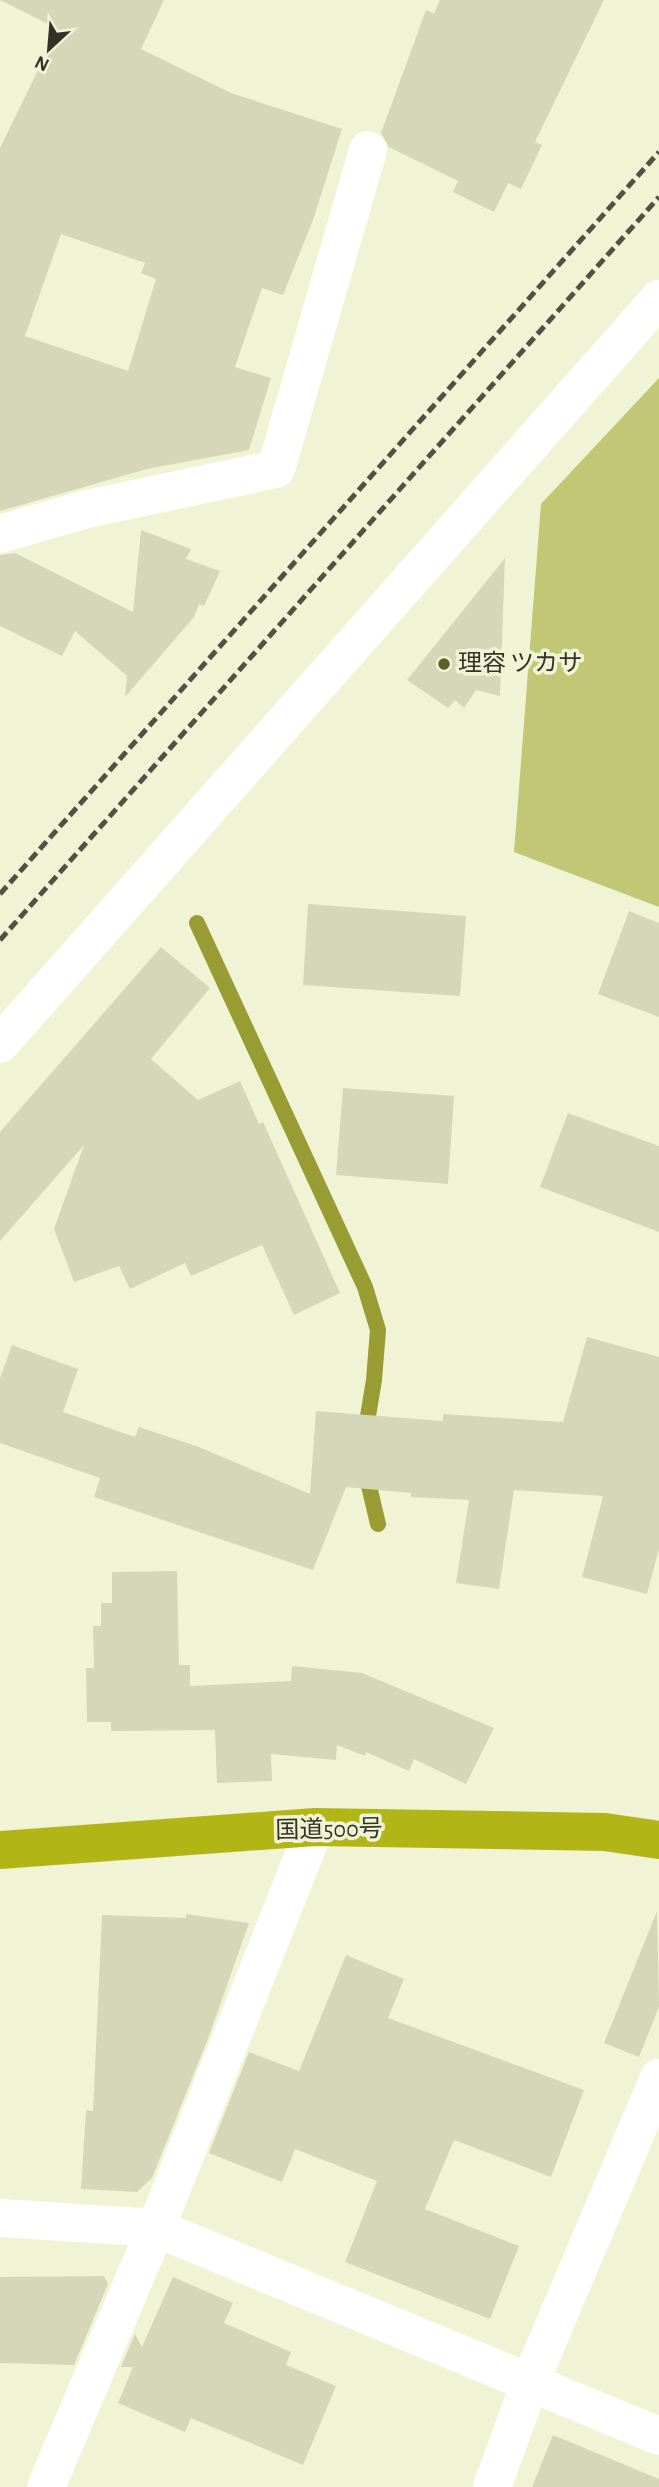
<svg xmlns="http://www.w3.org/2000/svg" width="659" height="2487" viewBox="0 0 659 2487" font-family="'Alegreya Sans','Noto Sans JP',sans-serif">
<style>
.green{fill:#c2c776}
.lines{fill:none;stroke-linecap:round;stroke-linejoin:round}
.stream{stroke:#989c32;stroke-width:16}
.building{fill:#d5d7b8;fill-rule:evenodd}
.minor{stroke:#fff;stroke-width:38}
.highway{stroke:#b1b515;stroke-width:38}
.rail{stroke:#505242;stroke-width:5;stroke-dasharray:10 5;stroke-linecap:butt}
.poi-dot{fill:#5d5f2d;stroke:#f1f4d4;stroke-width:2.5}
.labels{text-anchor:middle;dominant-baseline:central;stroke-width:7;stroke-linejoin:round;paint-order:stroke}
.poi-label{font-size:24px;fill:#323326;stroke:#f1f4d4;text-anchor:start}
.street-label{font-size:24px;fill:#323326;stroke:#f1f4d4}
</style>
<rect width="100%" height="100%" fill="#f1f4d4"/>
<path class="green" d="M659,378v529l-145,-55 27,-348z"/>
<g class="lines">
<path class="stream" d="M197,923l168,364 13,43 -4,50 -9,54
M365,1469l13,55"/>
</g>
<path class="building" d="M0,0h164l-23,49 90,44 111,36 -29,91 -30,75 -21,-7 -27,79 36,11 -22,72 -102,19 -147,42v-363l58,-119zM61,234l84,29 -4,10 15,6 -28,92 -103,-35z
M440,0h164l-69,142 7,3 -21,44 -13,-6 -14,29 -41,-20 5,-11 -69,-34 -8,-14 45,-123 8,4z
M141,530l50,19 -5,10 34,12 -16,35 -5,-2 -5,13 -69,80 2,-21 -52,-45 -13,25 -62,-30v-71l15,-2 118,59z
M505,558l-5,138 -24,-6 -12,18 -9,-8 -7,8 -41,-28z
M308,904l158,12 -6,80 -157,-11z
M629,911l30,12v94l-61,-23z
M161,947l49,41 -59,71 47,41 42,-19 19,43 4,-2 77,171 -46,22 -32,-70 -71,31 -6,-13 -55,26 -11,-23 -45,16 -20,-53 30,-84 -84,96v-109z
M343,1088l111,8 -6,88 -112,-9z
M568,1113l91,33v86l-119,-45z
M587,1337l72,20v192l-12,45 -65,-17 21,-81 -89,-6 -15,99 -43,-6 13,-83 -58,-3v-4l-65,-6 -33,83 -219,-73 6,-19 -100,-35v-65l12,-33 66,24 -15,43 72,25 4,-10 60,20 111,47 6,-83 127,10v-7l120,8z
M177,1571l2,94h11v21l101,-5 1,-15 70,7 132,55 -28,56 -52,-25 -5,12 -43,-19 -1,4 -28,-11 -1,15 -65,-6 1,27 -55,2 -2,-53 -104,1v-9h-24l-1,-54h8l-1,-42h8v-23h11v-31z
M657,1911l2,96 -20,50 -35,-14z
M186,1914l63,9 -40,113 -57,142 -15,14 -56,-3 5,-79 7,1 9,-196 84,3z
M346,1955l58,24 -16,39 196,72 -33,87 -97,-37 -29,69 94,37 -29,73 -145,-57 32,-81 -82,-32 -13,33 -73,-29 40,-101 50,19z
M104,2276l4,8 -34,81 -74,-2v-86z
M173,2277l60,26 -9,20 67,29 -5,13 50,21 -33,79 -112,-47 -6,14 -67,-29 15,-36h-12l14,-33 7,13z
M553,2435l106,44v8h-127z"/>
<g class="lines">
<path class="minor" d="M0,534l87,-25 189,-40 92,-319
M0,1044l659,-745
M0,2218l156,10 503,208
M46,2487l110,-259 159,-401
M492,2487l39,-107 128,-302"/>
<path class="highway" d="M0,1850l315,-23 290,5 54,8"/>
<path class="rail" d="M0,894l659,-742
M0,940l659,-743"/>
</g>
<circle class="poi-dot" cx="444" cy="664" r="7"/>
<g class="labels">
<g class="poi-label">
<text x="458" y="664">理容 ツカサ</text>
</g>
<g class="street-label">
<text transform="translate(329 1830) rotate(-1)">国道500号</text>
</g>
</g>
<g transform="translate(49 49) rotate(206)" stroke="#f1f4d4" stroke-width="5" paint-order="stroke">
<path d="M0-5L12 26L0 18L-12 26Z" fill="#323326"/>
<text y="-10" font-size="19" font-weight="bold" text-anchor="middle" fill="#323326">N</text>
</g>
</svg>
